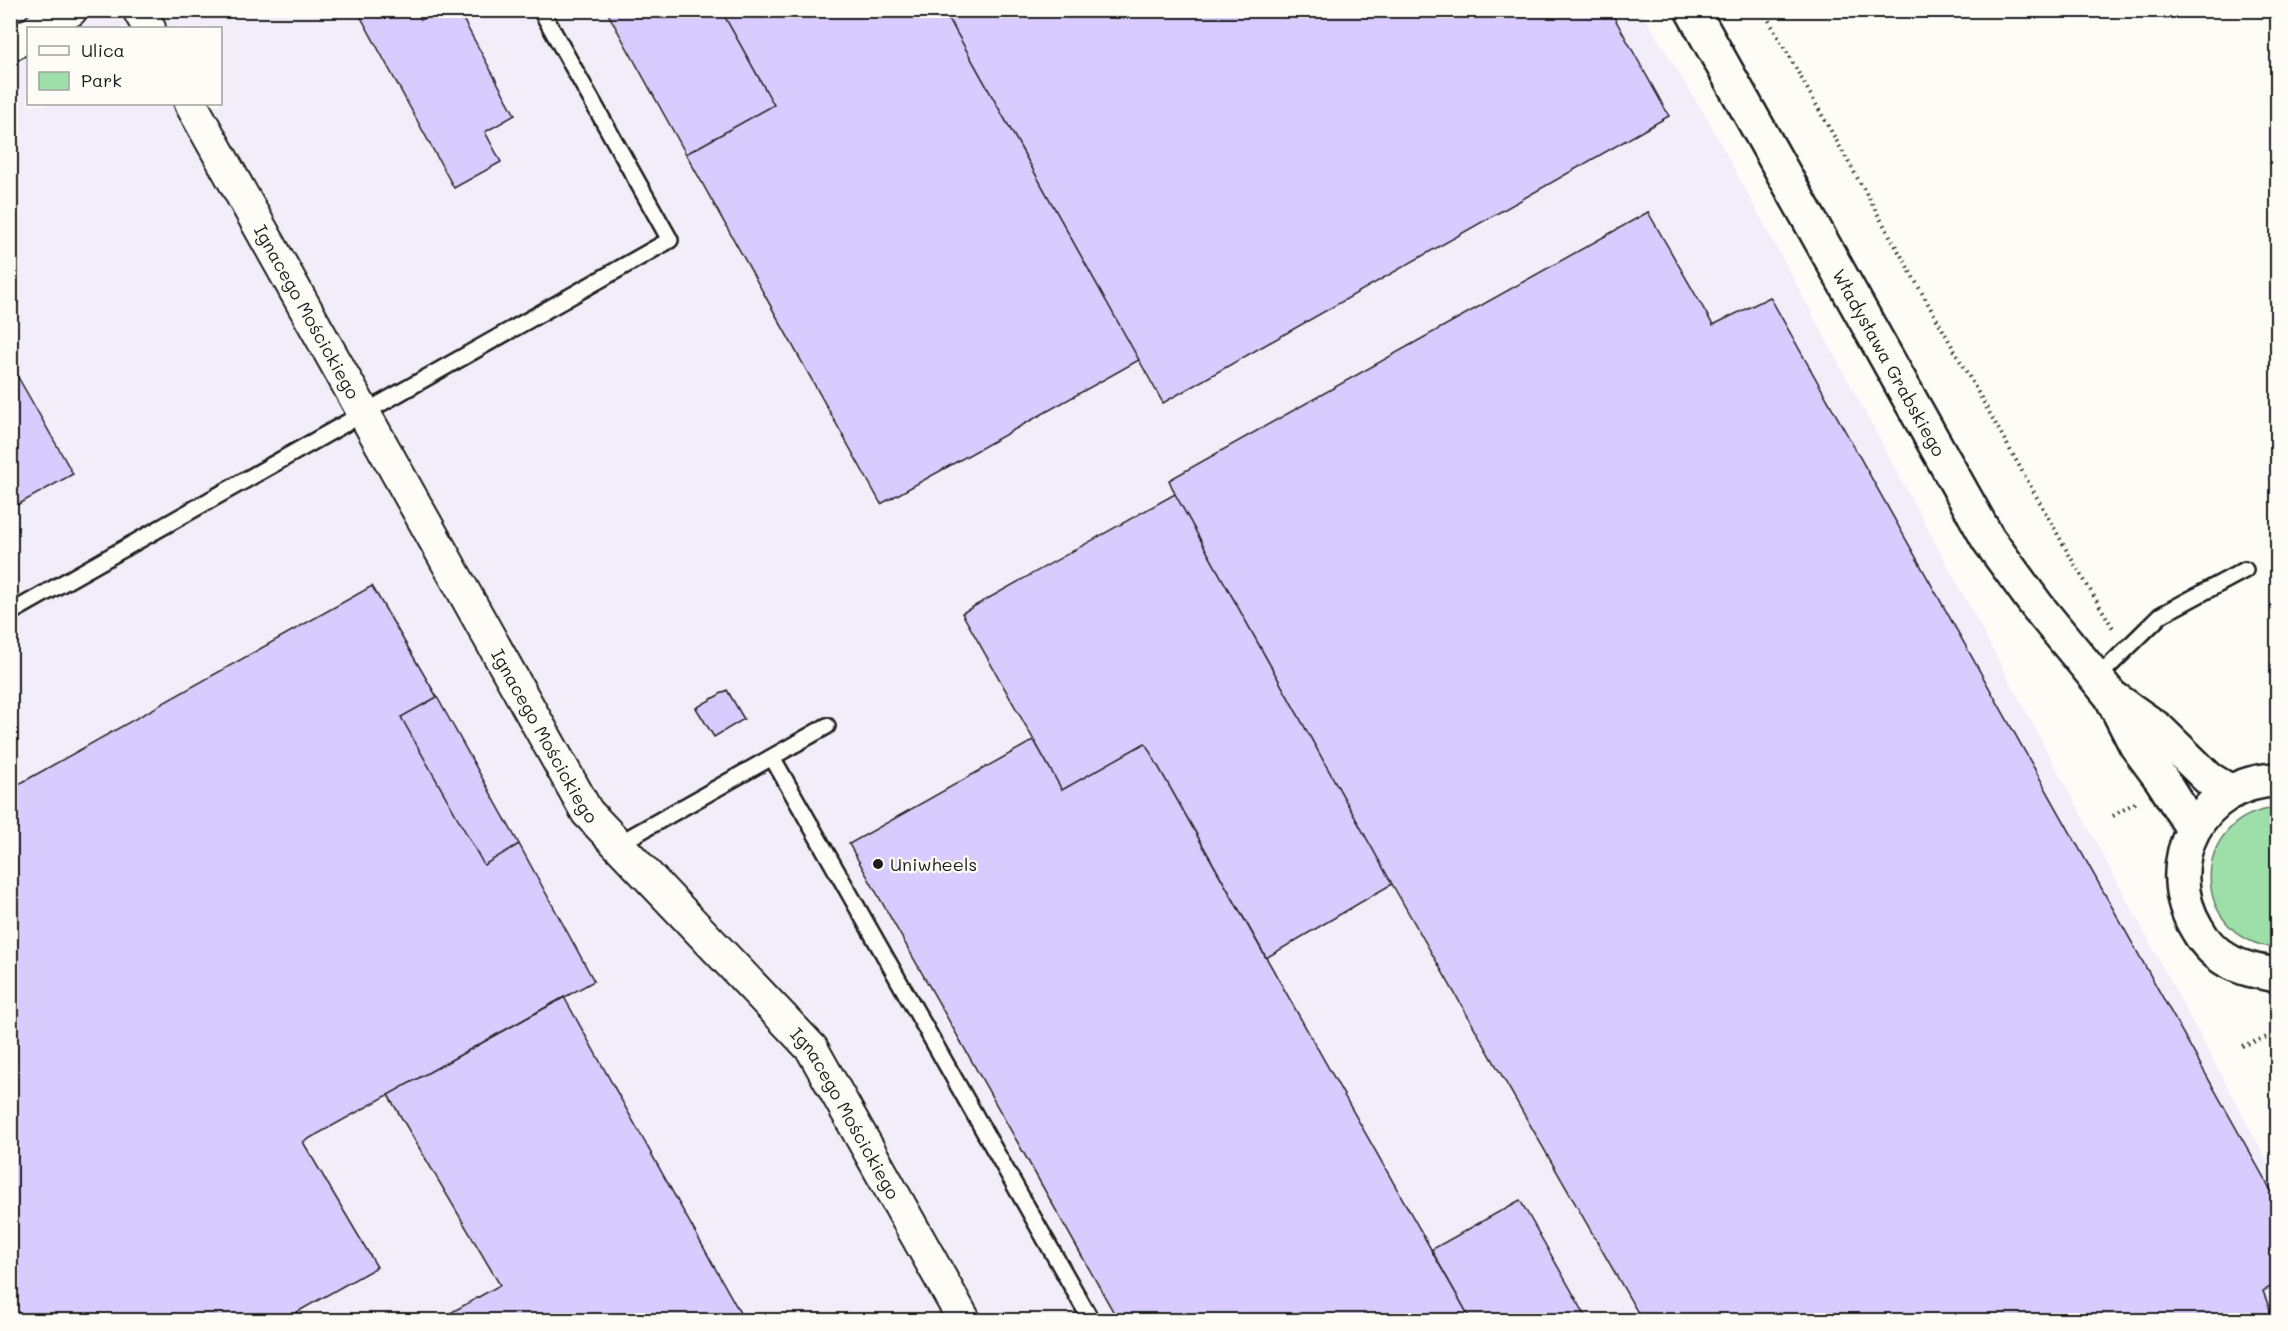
<svg xmlns="http://www.w3.org/2000/svg" width="2288" height="1331" viewBox="0 0 2288 1331" font-family="Mali,sans-serif">
<style>
.built{fill:#f2eef9;fill-rule:evenodd}
.green{fill:#9edfa9;stroke:#5d7e62;stroke-width:1.5}
.building{fill:#d8ccfe;stroke:#1c1c1c;stroke-width:1.5}
.lines{fill:none;stroke-linecap:round;stroke-linejoin:round}
.service-casing{stroke:#1c1c1c;stroke-width:20}
.minor-casing{stroke:#1c1c1c;stroke-width:36}
.tertiary-casing{stroke:#1c1c1c;stroke-width:38}
.path{stroke:#1c1c1c;stroke-width:4;stroke-dasharray:1.5 4.5;stroke-linecap:butt}
.service{stroke:#fdfcf7;stroke-width:15}
.minor{stroke:#fdfcf7;stroke-width:32}
.tertiary{stroke:#fdfcf7;stroke-width:33}
.poi-dot{fill:#1c1c1c;stroke:#fdfcf7;stroke-width:2}
.labels{text-anchor:middle;dominant-baseline:central;stroke-width:4.5;stroke-linejoin:round;paint-order:stroke}
.street-label{font-size:18px;fill:#1c1c1c;stroke:#fdfcf7}
.poi-label{font-size:18px;fill:#1c1c1c;stroke:#fdfcf7;text-anchor:start}
</style>
<rect width="100%" height="100%" fill="#fdfcf7"/>
<filter id="ink" filterUnits="userSpaceOnUse"><feTurbulence type="fractalNoise" baseFrequency=".0167" numOctaves="2"/><feDisplacementMap in="SourceGraphic" scale="12" xChannelSelector="R" yChannelSelector="G"/><feConvolveMatrix kernelMatrix="1 2 1 2 8 2 1 2 1" color-interpolation-filters="sRGB"/></filter>
<g filter="url(#ink)">
<path class="built" d="M10,11h1631l67,109 569,1059v141h-2266zM28,28h192v76h-192z"/>
<path class="green" d="M2277,808h1l-1,140c-89,-9 -89,-133 0,-140z"/>
<path class="building" d="M357,10h59l5,10 17,-10h20l57,105 -30,17 16,30 -47,26z
M606,10h115l53,95 -88,49z
M721,10h223l195,350 -258,144 -195,-350 88,-49z
M944,10h666l59,106 -506,287z
M1648,212l65,113 57,-28 508,906v80l-15,8 9,24 -8,5h-622l-250,-436 -217,-390 -6,-14z
M10,363l63,111 -63,35z
M1175,494l217,390 -126,74 -121,-215 -83,47 -100,-177z
M372,586l65,111 -36,20 83,148 35,-21 75,137 -291,161 74,125 -94,53h-273v-534l2,2z
M727,690l17,29 -30,18 -18,-29z
M437,697l82,147 -35,21 -83,-148z
M1034,740l28,50 83,-47 326,577h-353l-269,-476z
M564,997l180,323h-306l62,-35 -112,-190z
M1520,1200l68,120h-117l-40,-70z
M298,1312l5,8h-20z"/>
<g class="lines">
<g class="service-casing">
<path id="service" d="M10,613l660,-373 -129,-230
M2096,679l65,-64 84,-45
M772,757l319,563
M618,844l209,-118"/>
</g>
<g class="minor-casing">
<g id="minor">
<path d="M139,10l10,18"/>
<path d="M39,28l32,-18"/>
<path d="M10,45l18,-10"/>
<path id="s1" d="M191,104l396,708 225,237 152,271"/>
</g>
</g>
<g class="tertiary-casing">
<g id="tertiary">
<path id="s2" d="M1692,10l296,529 49,67 74,90 25,49 26,35 31,49"/>
<path d="M2115,699l43,30 51,50 20,12"/>
<path d="M2278,780c-78,1 -121,83 -81,149 6,11 17,23 28,30 16,10 34,13 53,16"/>
</g>
</g>
<path class="path" d="M1763,10l308,548 42,70
M2113,816l23,-14
M2242,1046l36,-13"/>
<use href="#service" class="service"/>
<use href="#minor" class="minor"/>
<use href="#tertiary" class="tertiary"/>
</g>
</g>
<circle class="poi-dot" cx="878" cy="864" r="6"/>
<g class="labels">
<g class="street-label">
<text stroke="none"><textPath href="#s1" startOffset="238">Ignacego Mościckiego</textPath></text>
<text stroke="none"><textPath href="#s2" startOffset="404">Władysława Grabskiego</textPath></text>
<text stroke="none"><textPath href="#s1" startOffset="724">Ignacego Mościckiego</textPath></text>
<text stroke="none"><textPath href="#s1" startOffset="1210">Ignacego Mościckiego</textPath></text>
</g>
<g class="poi-label">
<text x="890" y="864">Uniwheels</text>
</g>
</g>
<rect width="2288" height="1331" fill="none" stroke="#fdfcf7" stroke-width="36"/>
<rect x="18" y="18" width="2252" height="1295" fill="none" stroke="#1c1c1c" stroke-width="2" filter="url(#ink)"/>
<rect x="27" y="27" width="195" height="78" fill="#fdfcf7" stroke="#a3a29f" stroke-width="1.5"/>
<rect x="39" y="46" width="30" height="9" fill="#fdfcf7" stroke="#a3a29f" stroke-width="1.5"/>
<text x="81" y="57" font-size="18" fill="#1c1c1c">Ulica</text>
<rect x="39" y="72" width="30" height="18" fill="#9edfa9" stroke="#a3a29f" stroke-width="1.5"/>
<text x="81" y="87" font-size="18" fill="#1c1c1c">Park</text>
</svg>
